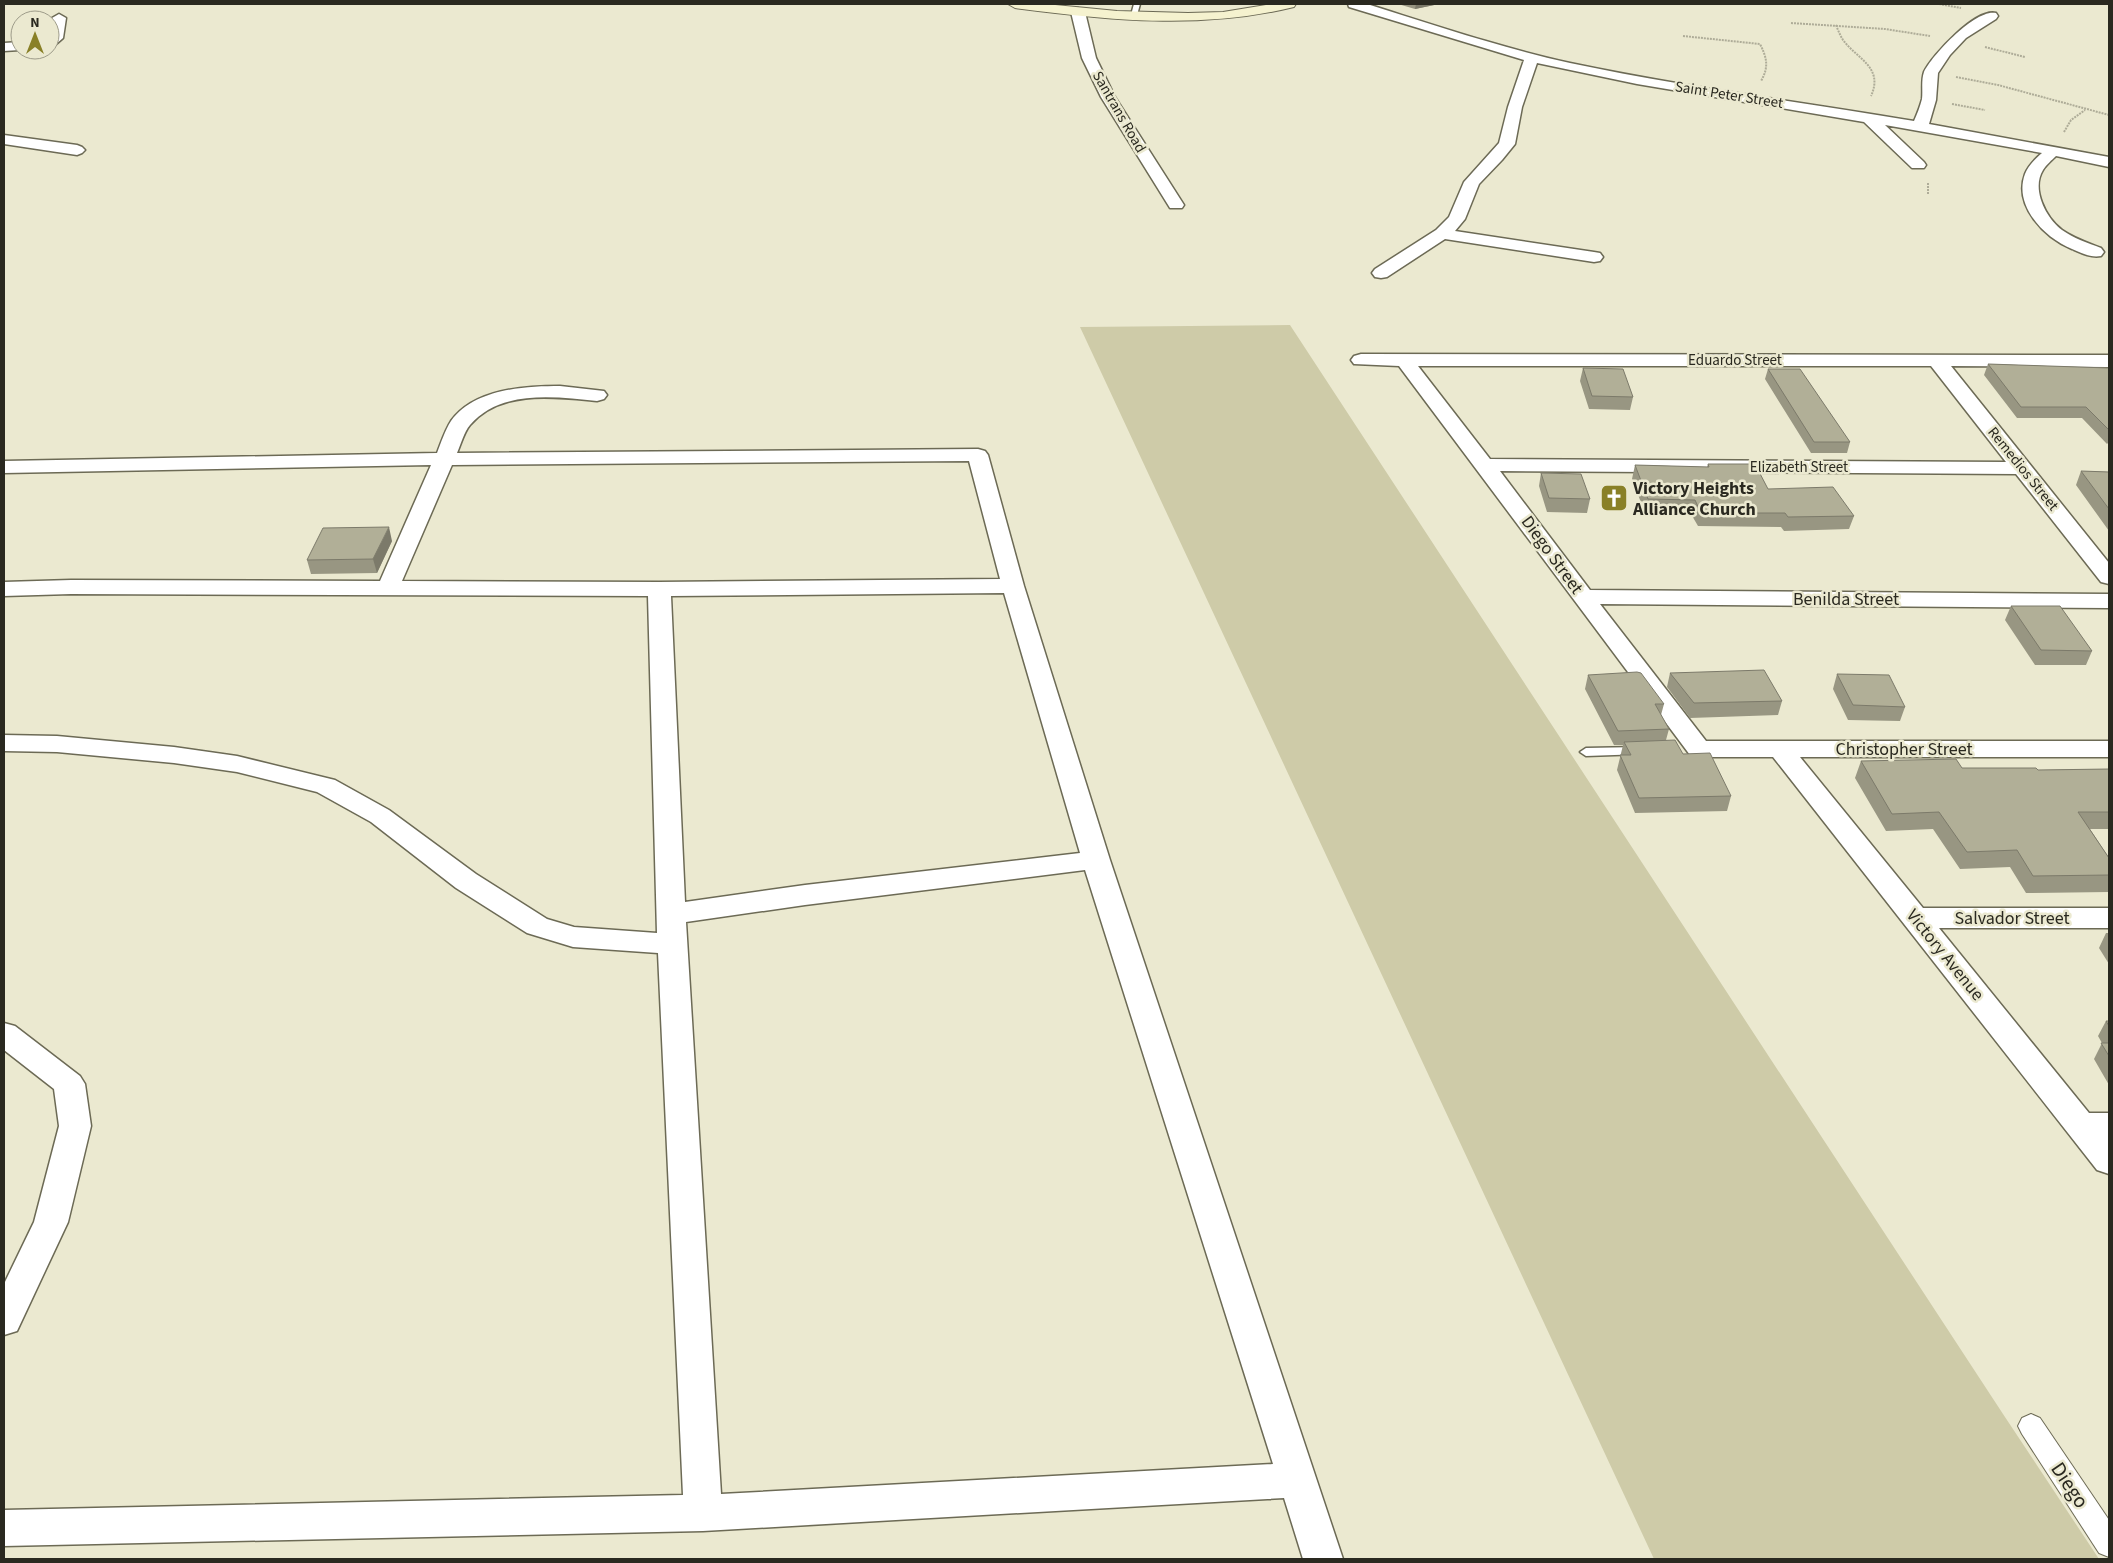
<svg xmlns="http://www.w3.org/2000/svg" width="2113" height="1563" viewBox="0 0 2113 1563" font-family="'Source Sans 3',sans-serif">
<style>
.green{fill:#cecba8}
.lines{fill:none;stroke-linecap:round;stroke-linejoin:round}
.service-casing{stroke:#6c6a55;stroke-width:3}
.pedestrian-casing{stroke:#6c6a55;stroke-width:2}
.minor-casing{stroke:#6c6a55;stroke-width:3}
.secondary-casing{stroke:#6c6a55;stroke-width:2}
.path{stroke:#aeac98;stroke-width:2;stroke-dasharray:2 1;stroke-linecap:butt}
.service{fill:#fff;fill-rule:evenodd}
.pedestrian{fill:#fff;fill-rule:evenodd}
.minor{fill:#fff;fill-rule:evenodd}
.secondary{fill:#f5f2cf;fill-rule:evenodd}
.wall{fill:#989682}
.shaded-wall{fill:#7c7a6a}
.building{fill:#b1af97;stroke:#7c7a6a}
.labels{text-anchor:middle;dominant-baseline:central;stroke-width:5;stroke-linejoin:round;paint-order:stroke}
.far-street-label{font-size:15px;fill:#2a2920;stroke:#ebe9d0}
.poi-label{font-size:18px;font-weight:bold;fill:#2a2920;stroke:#ebe9d0;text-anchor:start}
.street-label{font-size:18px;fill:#2a2920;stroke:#ebe9d0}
.near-street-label{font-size:21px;fill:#2a2920;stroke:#ebe9d0}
</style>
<rect width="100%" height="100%" fill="#ebe9d0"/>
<path class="green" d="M1290,325l713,1089 96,145h-445l-574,-1232z"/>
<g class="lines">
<g class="service-casing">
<path id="service" d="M1134,4h6l-3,11 -3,2 -3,-2z
M1639,747l6,4 -2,3 -57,2 -6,-4 6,-4z"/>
</g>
<g class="pedestrian-casing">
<path id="pedestrian" d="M2031,1414l9,4 69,102v37l-10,-4 -77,-119 -4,-8 4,-8z"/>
</g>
<g class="minor-casing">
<path id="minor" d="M1348,4h19c67,21 135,44 203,59 114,24 230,39 344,58 3,-7 6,-14 8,-22 1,-8 -1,-19 2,-27 8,-17 52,-64 72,-59l2,3 -2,3 -30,19 -16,17 -12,18 -2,27 -7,24 180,33v10l-53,-11c-4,4 -10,9 -13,14 -12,19 3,48 19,60 11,8 26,13 39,18l3,4 -3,4c-10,2 -20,-3 -29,-7 -27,-11 -59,-43 -47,-75 3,-8 10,-15 17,-21l-157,-28 39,37 2,3 -2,3h-12l-48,-46 -227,-38 -100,-21 -15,44 -7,37 -13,16 -23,24 -14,35 -10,12 139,21 6,1 3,4 -3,4 -6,1 -149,-23 -58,38 -6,1 -6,-1 -3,-4 3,-4 61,-39 13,-13 15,-35 35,-39 9,-36 16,-47 -175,-53z
M1078,8l7,4 11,46 19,39 69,108 -2,3h-12l-69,-111 -19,-39 -11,-46z
M59,14l7,4 -3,20 -8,7 -5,1 2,-28z
M20,42v8l-16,1v-8z
M4,135l73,10 5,2 3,3 -3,3 -5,2 -73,-11z
M1361,354l748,1v12l-158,-1 158,197v21l-8,-2 -85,-108 -516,-3 90,119 519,4v14l-509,-4 106,137h403v16h-309l123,151h186v20h-170l150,185h20v61l-12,-4 -324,-413h-74l-9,-2 -291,-389 -45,-2 -3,-4 3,-4zM1418,366h513l75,96 -516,-3z
M560,386l44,5 3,4 -3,4 -7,2c-41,-4 -96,-12 -127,24 -6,7 -9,19 -13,28l521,-4 7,2 3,4 36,131 86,274 233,699h-40l-19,-61 -581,33 -699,15v-36l679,-15 -25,-542 -85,-6 -46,-14 -71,-45 -85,-66 -54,-30 -80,-20 -63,-9 -117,-11 -53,-1v-16l53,1 117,11 63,9 98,24 54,30 87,64 71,45 27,8 83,6 -9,-337 -577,-2 -67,2v-14l67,-2 309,1 51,-116 -427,8v-12l433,-8c4,-10 8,-23 14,-32 23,-32 73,-35 109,-35zM969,461l31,118 -341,3 -257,-1 50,-116zM1004,593l76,260 -275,32 -120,17 -14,-306zM1085,870l188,594 -552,30 -35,-572 119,-17z
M4,1023l11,3 65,50 5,8 6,42 -23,96 -51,109 -13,4v-51l30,-62 25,-96 -5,-37 -50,-39z"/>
</g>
<g class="secondary-casing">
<path id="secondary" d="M1008,4h37l72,7 71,2 35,-1 49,-8h24l-2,3c-93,23 -186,13 -279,1z"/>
</g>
<path class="path" d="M1939,4l22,4
M1791,23l94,6 45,7
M1836,25c2,5 4,10 7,15 14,19 41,27 28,56
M1683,36l77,8c7,14 9,23 1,37
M1985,47l40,10
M1956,77l42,8 111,30
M1952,104l33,6
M2064,132l7,-12 14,-10
M1928,183v12"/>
<use href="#service" class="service"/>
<use href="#pedestrian" class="pedestrian"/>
<use href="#minor" class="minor"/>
<use href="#secondary" class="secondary"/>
</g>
<path class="wall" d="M1398,4h41l-24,5z
M1988,364l121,4v74l-2,2 -25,-26h-65l-33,-43z
M1583,368l50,29 -3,13 -41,-1 -9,-28z
M1768,369l82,73 -3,11h-36l-46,-74z
M1708,464l60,25 86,27 -5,13 -65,2 -3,-4 -83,-1 -7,-12 -46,-1 -13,-34 3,-14 72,2z
M2081,471l28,1v59l-33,-46z
M1541,473l49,26 -3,14 -40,-1 -8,-26z
M392,541l-15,32 -66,1 -4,-14z
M2011,606l81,45 -6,14h-51l-30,-45z
M1670,673l112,28 -4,14 -88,3 -23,-31z
M1837,674l68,33 -5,14 -52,-1 -15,-31z
M1588,675l76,29 -3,11 8,14 -3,11 65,56 -4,15 -92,2 -18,-43 6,-25h-9l-29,-56z
M1861,761l101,7 76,2 71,-1v60h-19l19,29v34l-83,1 -16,-26 -50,2 -27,-40 -47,2 -31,-53z
M2106,933h3v31l-10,-16z
M2106,1021h3v64l-15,-26 8,-16 -4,-7z"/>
<path class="shaded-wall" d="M1416,4h23l-24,5z
M389,527l3,14 -15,32 -4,-14z"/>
<path class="building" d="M1988,364l121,4v62l-23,-23h-65z
M1583,368l40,1 10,28 -41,-1z
M1768,369h32l50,73h-36z
M1708,464h47l13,25 65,-2 21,29 -66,1 -3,-4h-84l-6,-13 -47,-1 -13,-34 74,2z
M2081,471l28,1v37z
M1541,473l40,1 9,25 -41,-1z
M389,527l-16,32 -66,1 16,-32z
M2011,606h49l32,45 -51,-1z
M1764,670l18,31 -88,2 -24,-30z
M1637,672l4,1 23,31h-9l14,25 -51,2 -30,-56z
M1837,674l52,1 16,32 -52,-2z
M1675,740l8,14 27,-1 21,43 -92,2 -19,-43h11l-7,-13z
M1956,759l6,9h74l2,2 71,-1v43h-31l31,46v17l-76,1 -16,-26 -50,2 -28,-40 -47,2 -31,-53z
M2106,1021h3v5z
M2101,1043h8v13z"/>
<defs>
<g id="church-square" transform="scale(1.4375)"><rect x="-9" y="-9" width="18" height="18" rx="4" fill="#898027" stroke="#ebe9d0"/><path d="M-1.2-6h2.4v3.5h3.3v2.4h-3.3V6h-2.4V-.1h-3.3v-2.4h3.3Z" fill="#fff"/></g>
</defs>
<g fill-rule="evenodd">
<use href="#church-square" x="1614" y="498"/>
</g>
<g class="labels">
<g class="far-street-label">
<text transform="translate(1729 95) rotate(9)">Saint Peter Street</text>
<text transform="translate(1119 112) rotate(60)">Santrans Road</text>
<text x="1735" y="360">Eduardo Street</text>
<text x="1799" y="467">Elizabeth Street</text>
<text transform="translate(2023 469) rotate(51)">Remedios Street</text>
</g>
<g class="poi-label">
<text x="1633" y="488">Victory Heights<tspan x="1633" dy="21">Alliance Church</tspan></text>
</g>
<g class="street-label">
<text transform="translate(1552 555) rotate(54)">Diego Street</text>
<text x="1846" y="599">Benilda Street</text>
<text x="1904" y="749">Christopher Street</text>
<text x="2012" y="918">Salvador Street</text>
<text transform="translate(1945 955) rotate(51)">Victory Avenue</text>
</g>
<g class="near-street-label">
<text transform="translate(2070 1485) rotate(56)">Diego</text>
</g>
</g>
<rect width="2113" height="1563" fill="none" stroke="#2a2920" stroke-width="10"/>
<g transform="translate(35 35)"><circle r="24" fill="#ebe9d0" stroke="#9e9c8a"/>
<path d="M0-4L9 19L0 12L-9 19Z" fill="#898027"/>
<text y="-8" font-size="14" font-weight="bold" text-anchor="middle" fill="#2a2920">N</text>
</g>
</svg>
